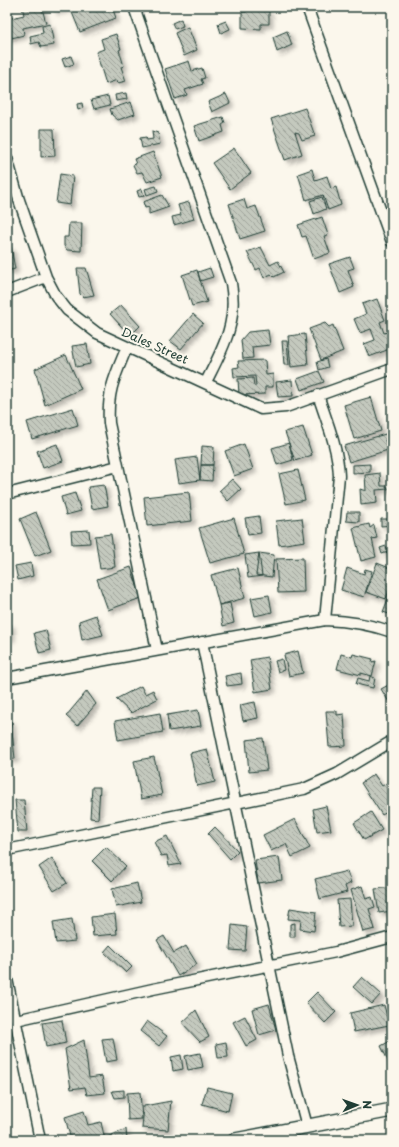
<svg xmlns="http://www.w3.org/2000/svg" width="399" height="1147" viewBox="0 0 399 1147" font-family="'Playpen Sans',sans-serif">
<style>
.building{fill:url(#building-back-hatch);stroke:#1f3d34;filter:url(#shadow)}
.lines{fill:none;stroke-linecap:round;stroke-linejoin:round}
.minor-casing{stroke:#1f3d34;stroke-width:13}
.tertiary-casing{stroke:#1f3d34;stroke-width:16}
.minor{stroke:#fbf7ec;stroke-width:10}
.tertiary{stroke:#fbf7ec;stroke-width:13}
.labels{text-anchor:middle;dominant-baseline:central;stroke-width:4;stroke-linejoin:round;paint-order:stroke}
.street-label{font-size:12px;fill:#1f3d34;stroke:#fbf7ec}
</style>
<defs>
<pattern id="building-back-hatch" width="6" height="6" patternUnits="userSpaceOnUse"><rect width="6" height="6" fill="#c4c9be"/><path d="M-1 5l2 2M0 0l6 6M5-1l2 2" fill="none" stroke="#9fa49b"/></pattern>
<filter id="shadow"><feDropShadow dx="3.5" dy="3.5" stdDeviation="2" flood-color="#0004"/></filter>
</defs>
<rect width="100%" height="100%" fill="#fbf7ec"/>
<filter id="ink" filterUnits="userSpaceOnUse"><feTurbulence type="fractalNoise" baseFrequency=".025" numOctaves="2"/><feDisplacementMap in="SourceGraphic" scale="8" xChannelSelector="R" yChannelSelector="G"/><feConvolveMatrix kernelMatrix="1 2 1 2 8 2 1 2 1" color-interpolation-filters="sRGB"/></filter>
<g filter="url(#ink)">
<path class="building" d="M22,7l20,1 4,15 -23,5 1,7 -17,4v-20l17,-4z
M53,7h20l-19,4z
M80,7h32l4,11 -36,14 -9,-22z
M246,7h14v4h9v13h-8v5l-19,-1v-16h4z
M181,19l2,7 -8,3 -3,-6z
M226,21l4,8 -9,4 -3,-9z
M50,24l4,21 -13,2 -2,-5 -8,2 -1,-8 13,-3 -1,-7z
M188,27l9,23 -13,6 -9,-23z
M287,31l5,14 -15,7 -4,-15z
M116,34l5,15 -2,1 5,16 -3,1 5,14 -8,2 -1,-3 -11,4 -10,-32 8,-3 -3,-10z
M71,56l3,8 -9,3 -3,-8z
M189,61l3,10 10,-3 3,10 -4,1 2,5 -18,6 2,5 -12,4 -10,-30z
M126,93l1,6 -11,2 -1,-6z
M226,94l4,9 -18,9 -4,-10z
M108,96l2,9 -16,4 -3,-9z
M131,102l4,12 -17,6 -6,-5 -2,-6z
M82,103l1,5 -5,2 -1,-6z
M305,108l10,28 -13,4 -3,-7 -4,-1 7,22 -17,6 -14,-41z
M223,117l2,6 -3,2 2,7 -25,9 -5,-15z
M41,129h13l1,27 -14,1z
M152,131l6,2 2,11 -18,4 -2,-10 6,-1 1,3 6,-1z
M234,148l17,25 -21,16 -18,-26z
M153,152l9,25 -15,5 -5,-10 -5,1 -4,-8 3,-1 -2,-5z
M312,169l3,11 12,-4 4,13 5,-2 5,18 -13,5 -5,-15 -17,5 -8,-26z
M60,174l13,2 -3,29 -14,-2z
M156,186l2,5 -11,4 -2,-6z
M142,189l2,7 -5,1 -2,-6z
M162,195l7,12 -20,7v-7l-4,1 -2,-6z
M322,197l4,12 -12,5 -4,-13z
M244,199l3,10 9,-3 9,25 -25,8 -11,-35z
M189,202l5,17 -20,6 -2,-8 9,-2 -3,-10z
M322,217l6,18 -4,1 6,17 -16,6 -8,-23 -4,1 -4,-12z
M69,223h13l-1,28 -14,-1 -3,-4v-9h4z
M11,247l4,22 -8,2v-23z
M261,247l9,18 8,-4 6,11 -10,5 -3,-3 -7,4 -4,-10 -4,2 -9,-18z
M350,257l4,11 -6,2 6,17 -14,6 -11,-29z
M77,268h9l8,27 -11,2 -3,-3z
M210,268l3,9 -13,4 -2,-9z
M197,270l10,32 -15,4 -10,-31z
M377,299l8,21 -5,2 4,11 6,-2 2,17 -23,9 -5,-13 11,-4 -4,-11 -11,4 -6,-14 12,-5 -4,-10z
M121,305l19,21 -10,10 -20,-22z
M193,314l10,9 -22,26 -11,-8z
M325,323l4,4 4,-2 10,26 -22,9 -12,-31z
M268,330l2,15 -18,2 1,11 -10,1 -2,-19 7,-8z
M305,334l3,31 -17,2 -3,-31z
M282,341h5l2,24h-5z
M87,344l3,20 -14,3 -4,-21z
M66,355l15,34 -36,16 -10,-36z
M326,359l2,8 -9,3 -2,-8z
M265,360l1,15 7,-1v13h-8v7l-26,1 -1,-16 15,-1 1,8h2l-1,-10 -21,1 -1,-9 6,-1 -1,-6z
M319,371l5,11 -23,8 -4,-11z
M292,380l1,16 -15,1 -2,-15z
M371,397l10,34 -27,8 -10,-34z
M73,408l5,17 -46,14 -5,-17z
M303,427l9,28 -17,6 -10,-29z
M389,433l1,5 -5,2 3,10 -39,12 -5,-16z
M289,443l4,17 -16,5 -5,-17z
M57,444l6,17 -20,7 -6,-17z
M244,444l9,25 -19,7 -9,-25z
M202,446l12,1 -1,18h-12z
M197,457l3,23 -21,3 -4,-23z
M370,464v8l-17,1v-8z
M201,465h12l-1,16 -12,-1z
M298,470l7,30 -19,4 -7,-30z
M380,473l1,13h6l1,3 -12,1 1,13 -16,2 -1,-16 6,2 -1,-16z
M232,479l9,10 -13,12 -9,-10z
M104,485l4,21 -16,3 -4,-22z
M189,492l3,29 -45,5 -3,-29z
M75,493l6,18 -15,4 -5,-18z
M36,512l15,38 -16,6 -15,-37z
M347,512h12v10l-13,-1z
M259,516l2,17 -13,2 -3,-17z
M234,518l10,36 -34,9 -11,-35z
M302,518l3,23 -26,4 -3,-24z
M381,519h11v6l-11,1z
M369,524l1,4 4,-3 3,13 -5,1 4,18 -15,4 -8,-33z
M390,529h2v31h-2z
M89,530l1,13 -18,1 -1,-13z
M111,534l4,33 -15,2 -5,-33z
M386,546l2,6 -6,2 -2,-6z
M259,553l15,2 -2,22 -16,-2z
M259,553l3,23 -14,2 -3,-23z
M303,558l1,34 -26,1 -2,-34z
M31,563l2,13 -15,4 -3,-14z
M377,563l15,6v12l-6,18 -20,-7z
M131,567l10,31 -33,12 -11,-31z
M238,568l7,30 -26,7 -8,-30z
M347,568l17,6 1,-5 7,2 -8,26 -23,-7z
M392,588v27l-9,-3z
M269,595l3,17 -17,4 -4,-18z
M230,603l4,20 -11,3 -4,-21z
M96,615l7,20 -21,5 -3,-19z
M7,624h4v14h-4z
M46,630l5,20 -12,3 -5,-20z
M298,651l5,22 -14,3 -5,-21z
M341,654l11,3 1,-3 20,5 -1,3 4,-1 -4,15 -11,-3v2l-24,-6z
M267,657l5,32 -17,3 -5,-32z
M282,659l2,11 -6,2 -3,-11z
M241,673l1,11 -15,2 -2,-10z
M370,676l5,2 -2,10 -17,-4 2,-6 11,3z
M392,683v17l-3,2 -8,-13z
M141,686l4,8 8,-4 4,9 -26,14 -15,-14z
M87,691l9,13 -19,22 -11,-10z
M255,702l3,16 -15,3 -3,-16z
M198,710l3,16 -32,5 -2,-16z
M326,711h11v4l7,-1 2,32 -17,1z
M160,713l3,19 -45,8 -3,-19z
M7,720h4l4,39h-8z
M263,738l4,32 -18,2 -3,-32z
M207,749l8,33 -18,4 -7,-33z
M154,757l8,38 -21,4 -7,-38z
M374,774l8,12 10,-6v29l-10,6 -21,-32z
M92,787h8l-2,32 -8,-1z
M15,800h9l3,32h-9z
M326,806l5,24 -14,2 -4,-23z
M371,812l11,18 -18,10 -10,-17z
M295,819l15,29 -18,9 -6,-13 -15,7 -8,-16z
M215,827l23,24 -8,8 -22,-25z
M167,836l14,28 -12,2 -2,-11 -6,1 -7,-14z
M106,847l20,19 -14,15 -20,-20z
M279,857l3,23 -24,3 -3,-23z
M52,858l15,25 -13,8 -15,-24z
M347,871l4,12 -6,3 2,6 -27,7 -5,-20z
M137,883l4,19 -25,5 -4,-18z
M362,886l4,13 6,-2 3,10 -6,2 6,20 -12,3 -12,-42z
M392,887v11l-3,1 2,12 -12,2 -4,-24z
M350,899l2,27 -13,1 -2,-27z
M290,908l26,4 -2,19 -14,-2 1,-9 -13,-1z
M115,914l2,20 -24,2 -2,-19z
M72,919l3,22 -19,2 -3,-21z
M295,923v14h-5v-13z
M232,925l15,2 -2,24 -15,-1z
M164,936l10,17 12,-7 11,18 -19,12 -21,-36z
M110,945l22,22 -6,6 -22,-21z
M362,977l19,17 -9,10 -19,-17z
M317,992l19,20 -11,11 -19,-20z
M269,1004l7,26 -17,5 -7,-26z
M384,1005l5,20 -35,7 -4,-19z
M196,1010l13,27 -9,5 -18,-19z
M245,1016l12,24 -11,6 -13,-24z
M62,1020l4,23 -20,4 -4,-24z
M147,1021l20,15 -8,10 -19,-15z
M113,1038l4,22 -11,2 -4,-23z
M84,1040l5,38 13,-2 3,17 -18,2 -2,-8 -14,2 -6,-40z
M392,1040v29l-11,-23z
M226,1042l2,15 -10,1 -2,-14z
M200,1053l3,14 -15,3 -3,-14z
M181,1055l2,14 -10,2 -2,-14z
M207,1087l25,6 -4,18 -26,-7z
M124,1090v7l-9,1 -3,-7z
M140,1092l2,27 -14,1 -1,-27z
M171,1101l-3,29 -26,-2 2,-22z
M84,1111l4,14 13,-3 4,18h-34l-6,-23z
M126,1129l1,11h-20v-3z"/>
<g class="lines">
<g class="minor-casing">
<path id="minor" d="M134,7l97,276c7,40 -8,65 -25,99
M307,7l85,235
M7,158l12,42 27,77 10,19 11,14 30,23 164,76 25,-2 106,-38
M7,292l39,-15
M127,347c-12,29 -20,44 -18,76l48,227
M318,395c9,27 20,53 21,81l-14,144
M7,494l111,-28
M202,642l86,414 19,70
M7,678l318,-58c24,1 45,4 67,12
M7,850l297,-61 33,-15 55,-33
M7,979l33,161
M16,1020l137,-31 183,-37 56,-15"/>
</g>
<g class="tertiary-casing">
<path id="tertiary" d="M235,1140l157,-30"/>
</g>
<use href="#minor" class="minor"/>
<use href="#tertiary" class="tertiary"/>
</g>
</g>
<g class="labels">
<g class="street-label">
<text transform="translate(155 345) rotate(24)">Dales Street</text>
</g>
</g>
<rect width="399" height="1147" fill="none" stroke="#fbf7ec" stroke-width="24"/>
<rect x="12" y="12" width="375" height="1123" fill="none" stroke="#1f3d34" stroke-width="1.5" filter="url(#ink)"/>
<g transform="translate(357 1105) rotate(88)" stroke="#fbf7ec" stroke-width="3" paint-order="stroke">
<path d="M0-3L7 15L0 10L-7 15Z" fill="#1f3d34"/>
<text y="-6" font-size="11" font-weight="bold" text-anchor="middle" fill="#1f3d34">N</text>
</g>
</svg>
